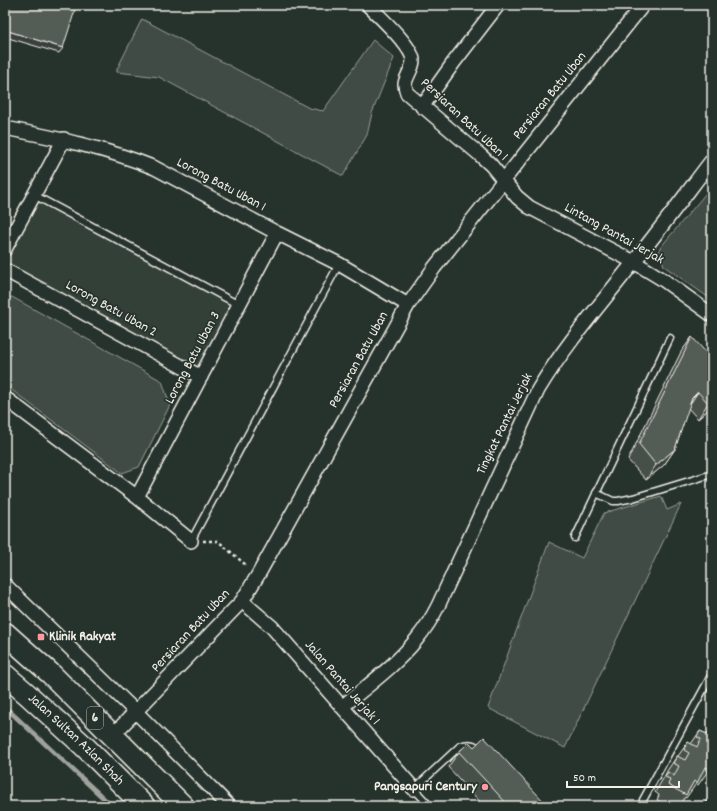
<svg xmlns="http://www.w3.org/2000/svg" width="717" height="811" viewBox="0 0 717 811" font-family="Dekko,sans-serif">
<style>
.built{fill:#333f39}
.green{fill:#414b45;stroke:#9a9e96}
.lines{fill:none;stroke-linecap:round;stroke-linejoin:round}
.stream{stroke:#9fa39b;stroke-width:4.5}
.service-casing{stroke:#f4f1e8;stroke-width:9}
.minor-casing{stroke:#f4f1e8;stroke-width:16}
.trunk-casing{stroke:#f4f1e8;stroke-width:24}
.path{stroke:#f4f1e8;stroke-width:2.5;stroke-dasharray:3 3;stroke-linecap:butt}
.service{stroke:#26332d;stroke-width:6}
.minor{stroke:#26332d;stroke-width:13}
.trunk{stroke:#26332d;stroke-width:21}
.wall{fill:#474f49;stroke:#f4f1e8}
.shaded-wall{fill:#39403c;stroke:#f4f1e8}
.building{fill:#525c55;stroke:#f4f1e8}
.poi-dot{fill:#ff9aa2;stroke:#26332d;stroke-width:1.5}
.labels{text-anchor:middle;dominant-baseline:central;stroke-width:3.5;stroke-linejoin:round;paint-order:stroke}
.shield{fill:#26332d;stroke:#b6b8b0;stroke-width:1}
.shield-label{font-size:13px;font-weight:bold;fill:#f4f1e8}
.street-label{font-size:14px;fill:#f4f1e8;stroke:#26332d}
.poi-label{font-size:14px;font-weight:bold;fill:#f4f1e8;stroke:#26332d;text-anchor:start}
</style>
<rect width="100%" height="100%" fill="#26332d"/>
<filter id="ink" filterUnits="userSpaceOnUse"><feTurbulence type="fractalNoise" baseFrequency=".025" numOctaves="2"/><feDisplacementMap in="SourceGraphic" scale="8" xChannelSelector="R" yChannelSelector="G"/><feConvolveMatrix kernelMatrix="1 2 1 2 8 2 1 2 1" color-interpolation-filters="sRGB"/></filter>
<g filter="url(#ink)">
<path class="built" d="M34,195l205,110 -38,72 -196,-107v-21z"/>
<path class="green" d="M142,19l167,89 14,3 50,-71 21,18 -22,55 -5,22 -24,41 -184,-99 -42,-5v-3z
M712,186v114l-48,-34 -5,-17z
M12,297l150,84 8,24 -31,62 -17,6 -117,-88v-86z
M661,496l6,14 14,-6 -116,244 -77,-40 61,-166 33,16 22,-45z"/>
<g class="lines">
<path class="stream" d="M5,707l107,99"/>
<g class="service-casing">
<path id="service" d="M34,195l205,110
M596,493l17,8h5l15,-3 79,-24
M575,538l95,-200
M191,541l148,-277
M430,806l-16,-17 46,-43c9,-3 13,-2 21,3
M642,806l1,-6 69,-126
M709,806l3,-6"/>
</g>
<g class="minor-casing">
<path id="minor" d="M368,5c11,11 44,41 45,55 0,9 -7,16 -8,24 0,3 1,6 2,9l72,61 12,11 26,32 12,10 105,55 28,17 50,36
M422,107l32,-45 44,-57
M5,128c51,10 101,20 150,40l122,65 62,31 69,41
M5,249l59,-110
M5,270l196,107
M5,398l132,99 54,44
M137,497l140,-264
M5,585l131,127 93,94
M242,601l30,26 142,162
M342,707c25,-21 54,-42 74,-67 9,-11 16,-22 22,-34l100,-216c25,-42 57,-79 87,-117 30,-37 58,-75 87,-113
M113,735l129,-134 16,-26 150,-270 26,-37 209,-263"/>
</g>
<g class="trunk-casing">
<g id="trunk">
<path d="M5,633l46,41 132,132"/>
<path id="s1" d="M5,675l22,19 57,52 60,60"/>
</g>
</g>
<path class="path" d="M203,541h15l29,25"/>
<use href="#service" class="service"/>
<use href="#minor" class="minor"/>
<use href="#trunk" class="trunk"/>
</g>
<path class="wall" d="M692,337l20,69 -14,13 -10,-11 -13,41 -11,16 -18,15 -18,-20 53,-108z
M712,727v40l-3,5 -1,-1 -10,14 -2,-1 -10,14 -1,-1 -6,9h-11l-11,-6 2,-5 -4,-3 8,-13 4,-8 10,-15h1l10,-14 3,2 9,-13 7,3 3,-4z
M474,747l73,58 8,1h-71l-36,-39 11,-15z"/>
<path class="shaded-wall" d="M5,30l58,18 -4,5 -54,-16z
M698,392l-10,15 4,-9z
M712,400v6l-14,13 10,-16z
M675,449l-11,16 -18,15 10,-15z"/>
<path class="building" d="M5,5h54l16,5 -12,38 -58,-18z
M692,337l20,22v41l-4,3 -10,-11 -6,6 -17,51 -19,16 -17,-21z
M710,730l2,1v33l-3,5 -4,-2 -8,16 -3,-2 -8,14 -18,-10 2,-6 -5,-2 3,-5 6,4 5,-10 -6,-3 4,-7 8,4 4,-7 -5,-3 4,-8 9,5 4,-8 -4,-2 3,-6 7,3z
M484,737l63,68 3,-2 5,3h-46l-50,-54 10,-10 5,5z"/>
</g>
<g class="poi-dot">
<rect x="37" y="633" width="8" height="8" rx="2"/>
<circle cx="485" cy="787" r="4"/>
</g>
<g class="labels">
<rect class="shield" x="87" y="707" width="16" height="22" rx="3"/>
<g class="shield-label">
<text x="95" y="718">6</text>
</g>
<g class="street-label">
<text transform="translate(550 96) rotate(-51)">Persiaran Batu Uban</text>
<text transform="translate(464 120) rotate(43)">Persiaran Batu Uban 1</text>
<text transform="translate(221 185) rotate(28)">Lorong Batu Uban 1</text>
<text transform="translate(614 234) rotate(29)">Lintang Pantai Jerjak</text>
<text transform="translate(111 309) rotate(29)">Lorong Batu Uban 2</text>
<text transform="translate(193 358) rotate(-62)">Lorong Batu Uban 3</text>
<text transform="translate(359 360) rotate(-61)">Persiaran Batu Uban</text>
<text transform="translate(505 424) rotate(-64)">Tingkat Pantai Jerjak</text>
<text transform="translate(191 631) rotate(-47)">Persiaran Batu Uban</text>
<text transform="translate(342 683) rotate(49)">Jalan Pantai Jerjak 1</text>
<text stroke="none"><textPath href="#s1" startOffset="96">Jalan Sultan Azlan Shah</textPath></text>
</g>
<g class="poi-label">
<text x="49" y="637">Klinik Rakyat</text>
<text x="477" y="787" text-anchor="end">Pangsapuri Century</text>
</g>
</g>
<rect width="717" height="811" fill="none" stroke="#26332d" stroke-width="20"/>
<rect x="10" y="10" width="697" height="791" fill="none" stroke="#f4f1e8" stroke-width="1.5" filter="url(#ink)"/>
<path d="M567 781v6h112v-6" fill="none" stroke="#f4f1e8" stroke-width="2"/>
<text x="573" y="781" font-size="12" fill="#f4f1e8" stroke="#26332d" stroke-width="3" paint-order="stroke">50 m</text>
</svg>
